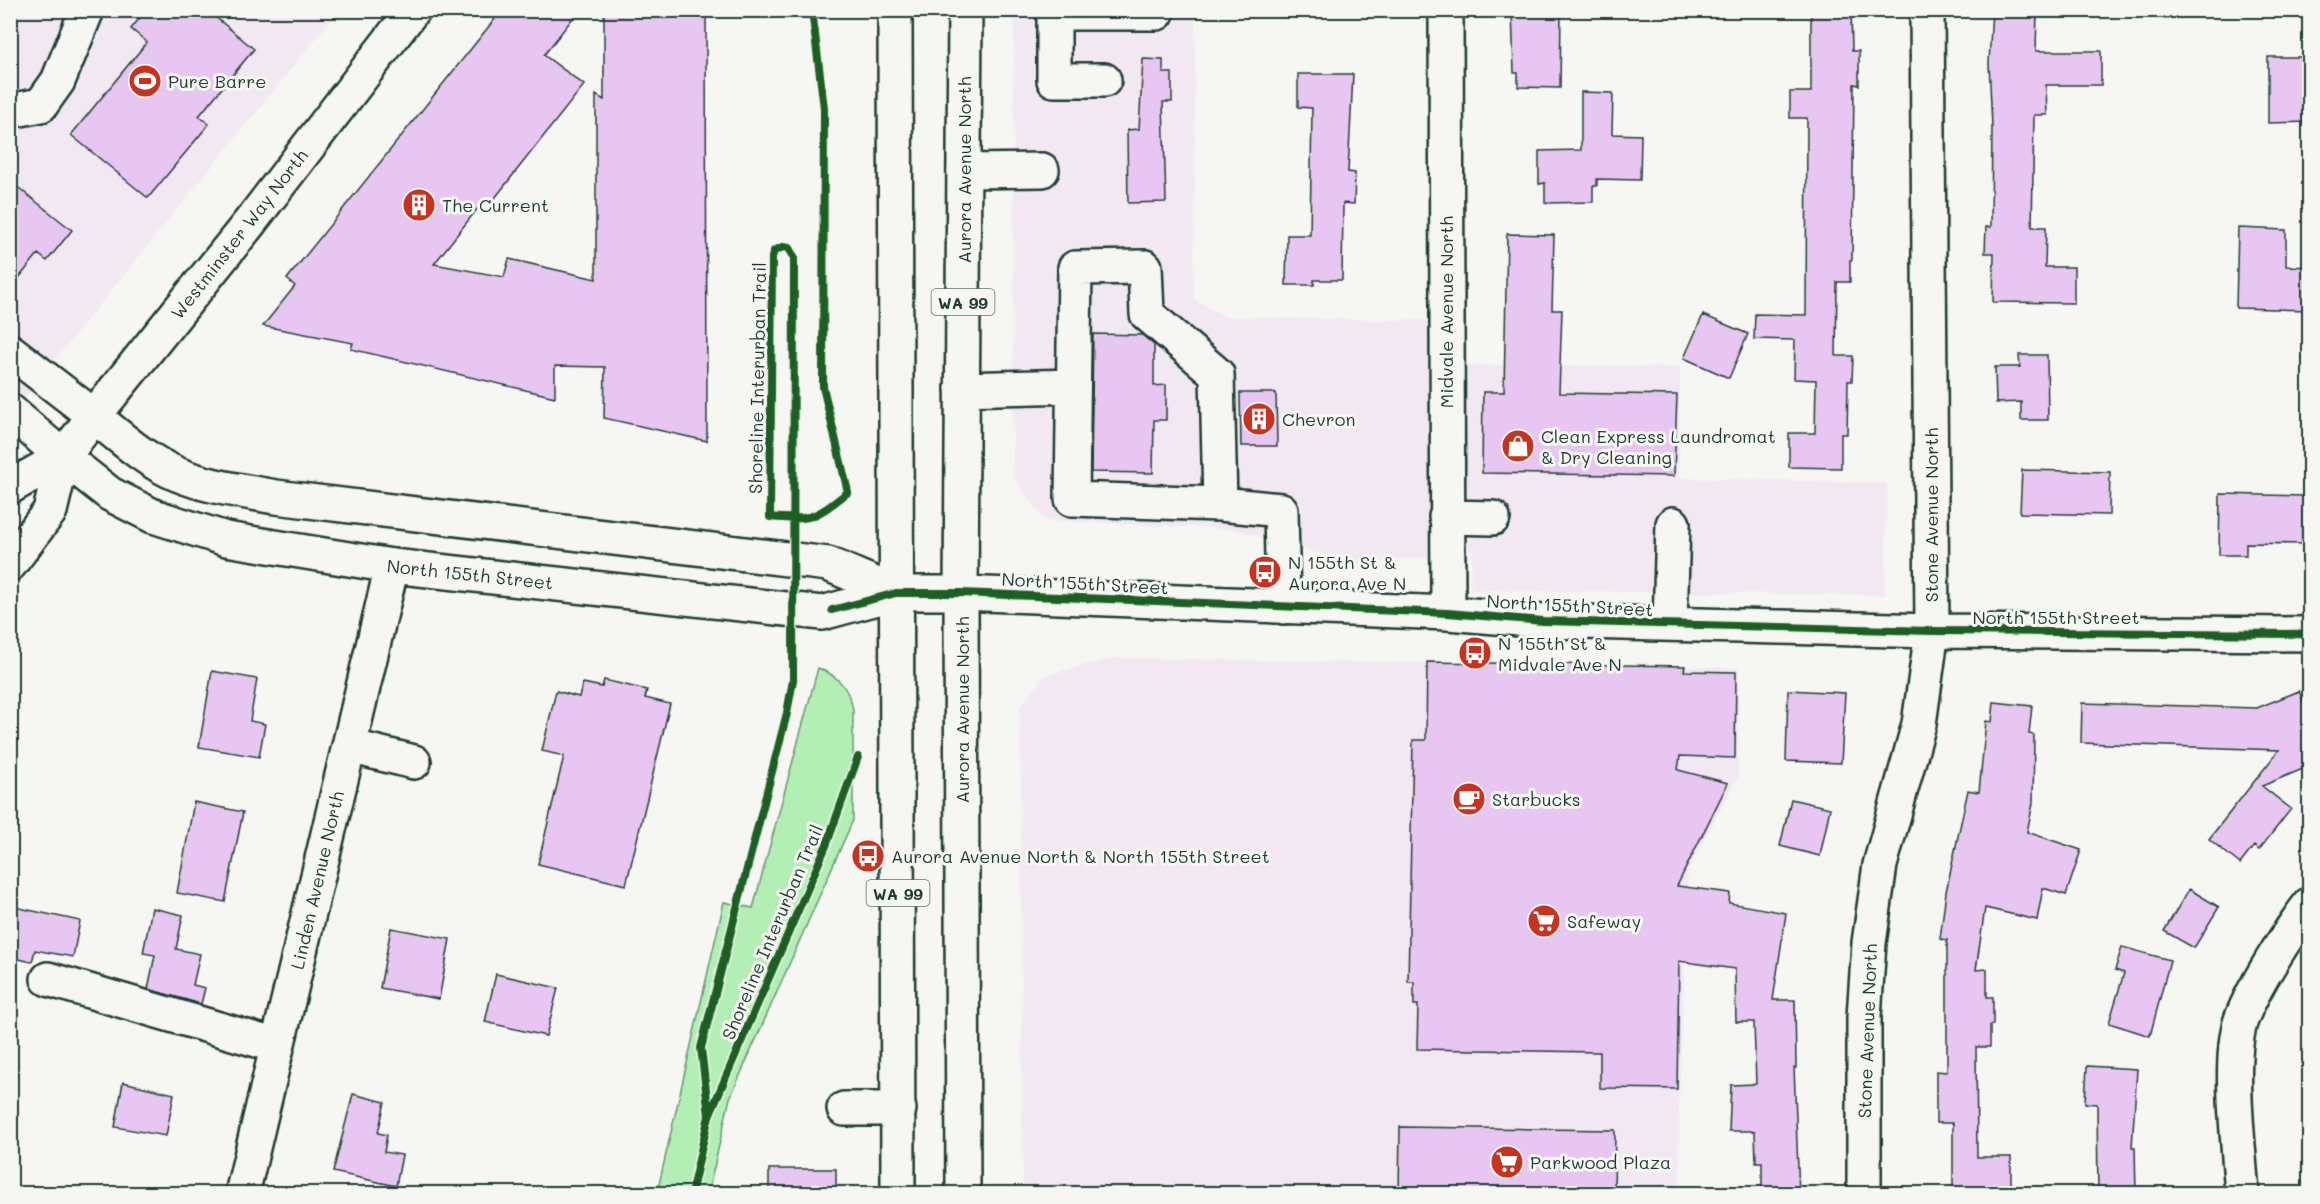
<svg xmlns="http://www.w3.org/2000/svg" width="2320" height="1204" viewBox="0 0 2320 1204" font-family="Mali,sans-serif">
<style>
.built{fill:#f2e8f2}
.green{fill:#b3efb4;stroke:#699674;stroke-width:1.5}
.building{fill:#e8c6f2;stroke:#1f3d34;stroke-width:1.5}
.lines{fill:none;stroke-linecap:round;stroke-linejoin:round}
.minor-casing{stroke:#1f3d34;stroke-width:38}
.major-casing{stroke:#1f3d34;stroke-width:38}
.highway-casing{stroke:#1f3d34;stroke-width:38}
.minor{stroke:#f6f6f2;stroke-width:33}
.major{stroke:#f6f6f2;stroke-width:33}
.highway{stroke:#f6f6f2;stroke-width:33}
.cycleway-casing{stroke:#f6f6f2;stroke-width:11}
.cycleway{stroke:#1b5e20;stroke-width:8}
.labels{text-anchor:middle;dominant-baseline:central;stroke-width:6;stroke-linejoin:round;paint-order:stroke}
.shield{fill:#f6f6f2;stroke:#60746d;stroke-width:1.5}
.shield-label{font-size:16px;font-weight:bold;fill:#1f3d34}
.poi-label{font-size:18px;fill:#1f3d34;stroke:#f6f6f2;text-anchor:start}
.street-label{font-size:18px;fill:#1f3d34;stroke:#f6f6f2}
</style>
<rect width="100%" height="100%" fill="#f6f6f2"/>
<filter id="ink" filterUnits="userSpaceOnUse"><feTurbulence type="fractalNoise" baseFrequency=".0167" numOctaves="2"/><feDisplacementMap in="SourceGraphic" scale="12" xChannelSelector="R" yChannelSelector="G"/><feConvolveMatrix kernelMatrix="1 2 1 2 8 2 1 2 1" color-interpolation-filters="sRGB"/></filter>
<g filter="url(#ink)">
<path class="built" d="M11,11h327l-327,403z
M1014,11h181l-1,288 32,18 234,4v44l220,2 -1,111 208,5 -2,112 -415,-5 2,-39 -112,14 -128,-36 -188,-9 -31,-43z
M1114,658l625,10 -1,109 -50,93 -9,233 1,90h-657l-3,-487 26,-31z"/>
<path class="green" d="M818,668c21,8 30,20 35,41v111l-123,278 -22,95h-51l67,-291 29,6z"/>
<path class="building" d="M146,10h61l47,39 -55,67 10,8 -61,74 -77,-63 76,-93 -16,-13z
M502,10h77l-35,45 40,30 -93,118 -6,-4 -51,65 70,13 5,-18 87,20v-184l8,5v-90h102l1,431 -103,-23 1,-51 -50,-1v31l-204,-48 2,-6 -90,-17 32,-40 -8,-7z
M1512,10h49l-1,78 -42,-1v-14h-4z
M1811,10h40l1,41h7v34l-5,-1 -2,176h-2v22h-13l-1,74h17l-1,25h-4l-1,53h-6v34l-52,-1v-34h26l1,-53 -22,-1 1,-39 -41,-1 1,-25 51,1 1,-197h-17v-26h21z
M1992,10h45l-1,41h65v34h-55l1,30h-13l-2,112h14l-1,40h29v36l-81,-1 1,-49h-9l1,-26h5l1,-101 -3,-63z
M2268,57h42v65l-42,1z
M1143,59l20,1v13h9v29h-9l3,100 -38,1 -1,-73 12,-1z
M1298,74h55l-5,98 7,1 -1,31 -11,-1 -1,77h-28v5h-28l1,-50h23l2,-127 -14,-1z
M1581,92l32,1 -1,41 29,1 -1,45 -43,-1v7h-4v16l-48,1v-20l-6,1v-33l42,-1z
M10,181l62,49 -25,31 -9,-7 -28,35z
M2238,228l48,2v36l24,1v43l-74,-2z
M1507,234l47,1 -2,75h10l-3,83 118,2 -3,81 -192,-3 1,-81h21z
M1703,315l45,19 -19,44 -45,-20z
M1093,334l49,1 12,10v41l12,-1v35h-12l-1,53 -62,-1z
M2019,355h28l1,65h-27v-18l-25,1 -1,-36h25z
M1240,393h36l1,53h-36z
M2022,470l88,2 -1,43 -89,-2z
M2220,494l83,2 -1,48 -56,-1v12h-27z
M1427,662l258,4 -1,5 52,1 -1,86 -55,-2 -2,14 50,13 -51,103 53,7 -1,10 57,10 -13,87h22l1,68h-2l5,126h-37v-32h-6l-1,-31h-26l2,-46 25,-1 -2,-62h-18l-1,-53 -56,-8 -2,128 -77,-1v-36l-183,-3 1,-44h-4v-23h-6l5,-242h13z
M212,671l45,8 -7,42 15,3 -6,33 -60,-10z
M604,680l43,10 -2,8 25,6 -44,181 -88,-21 26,-108 -22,-5 14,-60 23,6 4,-14 19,4z
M1788,690l57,3 -4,70 -55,-2z
M2299,691l9,23 2,-2v54l-48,20 29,23 -32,41 -5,-4 -14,18 -31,-25 70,-89 -198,-7 1,-40 175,5z
M1994,702l38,4 -3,28 5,1 -1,68 -6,29 54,18 -15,45 -23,-7 -6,32 -52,-12 -9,62 11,-1v28h6v28h-3v22h-14l1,110h34v37h-58v-71h-17v-52l11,1v-132l-7,-1 6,-47 22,-102 11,2 7,-71 6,1z
M1791,799l39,9 -10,48 -40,-10z
M194,802l49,10 -18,90 -48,-9z
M2189,889l30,18 -25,41 -30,-17z
M10,906l70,15 -7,36 -38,-7 -3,12 -22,-5z
M152,908l31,7 -7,34 24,5 -7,31 12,3 -4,16 -53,-15 7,-34 -12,-2z
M391,928l59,11 -11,60 -59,-11z
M2122,947l48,13 -20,76 -41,-13 15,-50 -9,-3z
M496,974l62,14 -12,48 -61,-14z
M2087,1066l50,3 -5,78h3l1,47h-38l-1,-90 -12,-1z
M123,1082l51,12 -8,42 -51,-9z
M353,1094l32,8 -7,31 9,2 -3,17 18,3 -6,31 -63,-14z
M1400,1127l215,3 -1,64h-215z
M769,1169h67v25h-67z"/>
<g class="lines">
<g class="minor-casing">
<path id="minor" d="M1054,10v70h50
M1446,10l2,603
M1054,13h103
M10,111l31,-6 17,-24 29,-71
M964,171l78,-1
M10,351l84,65 157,-195 162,-211
M962,389l111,-3
M10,411l53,46
M1220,504l-3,-130 -70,-60 -2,-47 -70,1 -3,231 148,5 61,6 2,97
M1446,517l47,1
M961,593l487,20 95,8 389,10 378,3
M1670,624l3,-100
M349,746l65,16
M48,979l229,67
M844,1109h55
M242,1194l150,-628
M1864,1194v-177l5,-74 11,-78 39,-141 13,-93 -5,-621
M2242,1194c-3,-45 -14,-130 -2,-171 10,-31 49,-92 70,-119"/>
</g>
<g class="major-casing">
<path id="major" d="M63,457l47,37 43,22 73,23 166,27 430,47 74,-20h65
M10,487l53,-30
M10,564l40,-53 13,-54 31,-41c26,21 52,45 83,58 31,13 66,17 99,23l552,67 68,29"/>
</g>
<g class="highway-casing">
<path id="highway" d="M895,10l3,1184
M963,1194l-2,-601 4,-583"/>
</g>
<use href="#minor" class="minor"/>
<use href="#major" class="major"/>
<use href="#highway" class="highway"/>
<g class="cycleway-casing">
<path id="cycleway" d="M832,610l64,-17h65l487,20 95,8 389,10 378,3
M709,1116l117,-270 32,-89
M691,1194l18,-78 -8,-68 86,-335 6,-33 1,-423 -5,-9 -6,-1 -9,4 -2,6 -2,260c42,4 45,1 78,-25l-25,-105 1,-279 -12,-98"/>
</g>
<use href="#cycleway" class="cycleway"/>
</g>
</g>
<defs>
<g id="stadium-disc" transform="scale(1.725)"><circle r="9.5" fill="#c8321e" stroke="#f6f6f2"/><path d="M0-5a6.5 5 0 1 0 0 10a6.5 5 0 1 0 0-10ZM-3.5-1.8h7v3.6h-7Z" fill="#fff"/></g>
<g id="building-disc" transform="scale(1.725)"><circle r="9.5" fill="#c8321e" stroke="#f6f6f2"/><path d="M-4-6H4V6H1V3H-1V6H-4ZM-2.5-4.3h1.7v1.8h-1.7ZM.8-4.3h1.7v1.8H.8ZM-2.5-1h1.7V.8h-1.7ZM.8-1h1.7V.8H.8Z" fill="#fff"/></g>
<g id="shop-disc" transform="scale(1.725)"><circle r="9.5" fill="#c8321e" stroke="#f6f6f2"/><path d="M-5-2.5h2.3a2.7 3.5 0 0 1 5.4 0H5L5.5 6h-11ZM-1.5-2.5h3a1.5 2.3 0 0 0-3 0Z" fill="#fff"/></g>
<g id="bus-disc" transform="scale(1.725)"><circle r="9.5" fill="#c8321e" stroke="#f6f6f2"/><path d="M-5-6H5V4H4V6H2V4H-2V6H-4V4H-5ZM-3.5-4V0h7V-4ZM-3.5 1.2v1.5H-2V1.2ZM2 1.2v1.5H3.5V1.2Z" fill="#fff"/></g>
<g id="cafe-disc" transform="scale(1.725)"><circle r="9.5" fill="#c8321e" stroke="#f6f6f2"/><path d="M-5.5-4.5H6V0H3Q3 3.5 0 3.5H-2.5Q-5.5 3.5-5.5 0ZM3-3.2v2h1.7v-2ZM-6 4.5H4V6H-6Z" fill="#fff"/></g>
<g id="supermarket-disc" transform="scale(1.725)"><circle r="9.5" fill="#c8321e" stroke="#f6f6f2"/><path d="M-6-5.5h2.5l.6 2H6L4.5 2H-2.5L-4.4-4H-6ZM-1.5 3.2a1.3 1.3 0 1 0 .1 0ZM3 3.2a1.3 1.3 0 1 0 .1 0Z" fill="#fff"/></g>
</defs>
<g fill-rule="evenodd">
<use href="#stadium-disc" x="145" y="81"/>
<use href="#building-disc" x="419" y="205"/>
<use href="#building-disc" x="1259" y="419"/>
<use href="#shop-disc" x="1518" y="446"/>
<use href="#bus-disc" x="1265" y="572"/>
<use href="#bus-disc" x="1475" y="653"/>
<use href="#cafe-disc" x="1469" y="799"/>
<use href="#bus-disc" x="868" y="856"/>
<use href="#supermarket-disc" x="1544" y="921"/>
<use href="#supermarket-disc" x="1507" y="1162"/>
</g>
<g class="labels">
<g class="shield">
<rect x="931.5" y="289" width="63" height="26" rx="4.5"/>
<rect x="866.5" y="880" width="63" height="26" rx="4.5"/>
</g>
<g class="shield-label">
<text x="963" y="302">WA 99</text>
<text x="898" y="893">WA 99</text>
</g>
<g class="poi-label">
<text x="168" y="81">Pure Barre</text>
<text x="442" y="205">The Current</text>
<text x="1282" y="419">Chevron</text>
<text x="1541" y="436">Clean Express Laundromat<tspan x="1541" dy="21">&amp; Dry Cleaning</tspan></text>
<text x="1288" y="562">N 155th St &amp;<tspan x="1288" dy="21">Aurora Ave N</tspan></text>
<text x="1498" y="643">N 155th St &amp;<tspan x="1498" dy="21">Midvale Ave N</tspan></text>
<text x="1492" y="799">Starbucks</text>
<text x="891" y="856">Aurora Avenue North &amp; North 155th Street</text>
<text x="1567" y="921">Safeway</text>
<text x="1530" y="1162">Parkwood Plaza</text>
</g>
<g class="street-label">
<text transform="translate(964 170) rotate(-90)">Aurora Avenue North</text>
<text transform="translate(239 234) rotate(-52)">Westminster Way North</text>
<text transform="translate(1446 312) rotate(-90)">Midvale Avenue North</text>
<text transform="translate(757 378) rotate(-89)">Shoreline Interurban Trail</text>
<text transform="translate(1931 515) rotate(-90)">Stone Avenue North</text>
<text transform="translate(470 574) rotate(6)">North 155th Street</text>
<text transform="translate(1085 583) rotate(3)">North 155th Street</text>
<text transform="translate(1570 605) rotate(3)">North 155th Street</text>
<text x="2056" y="617">North 155th Street</text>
<text transform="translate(962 710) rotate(-90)">Aurora Avenue North</text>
<text transform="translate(317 880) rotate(-77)">Linden Avenue North</text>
<text transform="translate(772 932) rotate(-67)">Shoreline Interurban Trail</text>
<text transform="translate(1867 1031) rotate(-88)">Stone Avenue North</text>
</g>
</g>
<rect width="2320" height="1204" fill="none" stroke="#f6f6f2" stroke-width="36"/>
<rect x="18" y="18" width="2284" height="1168" fill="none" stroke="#1f3d34" stroke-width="2" filter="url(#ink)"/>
</svg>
